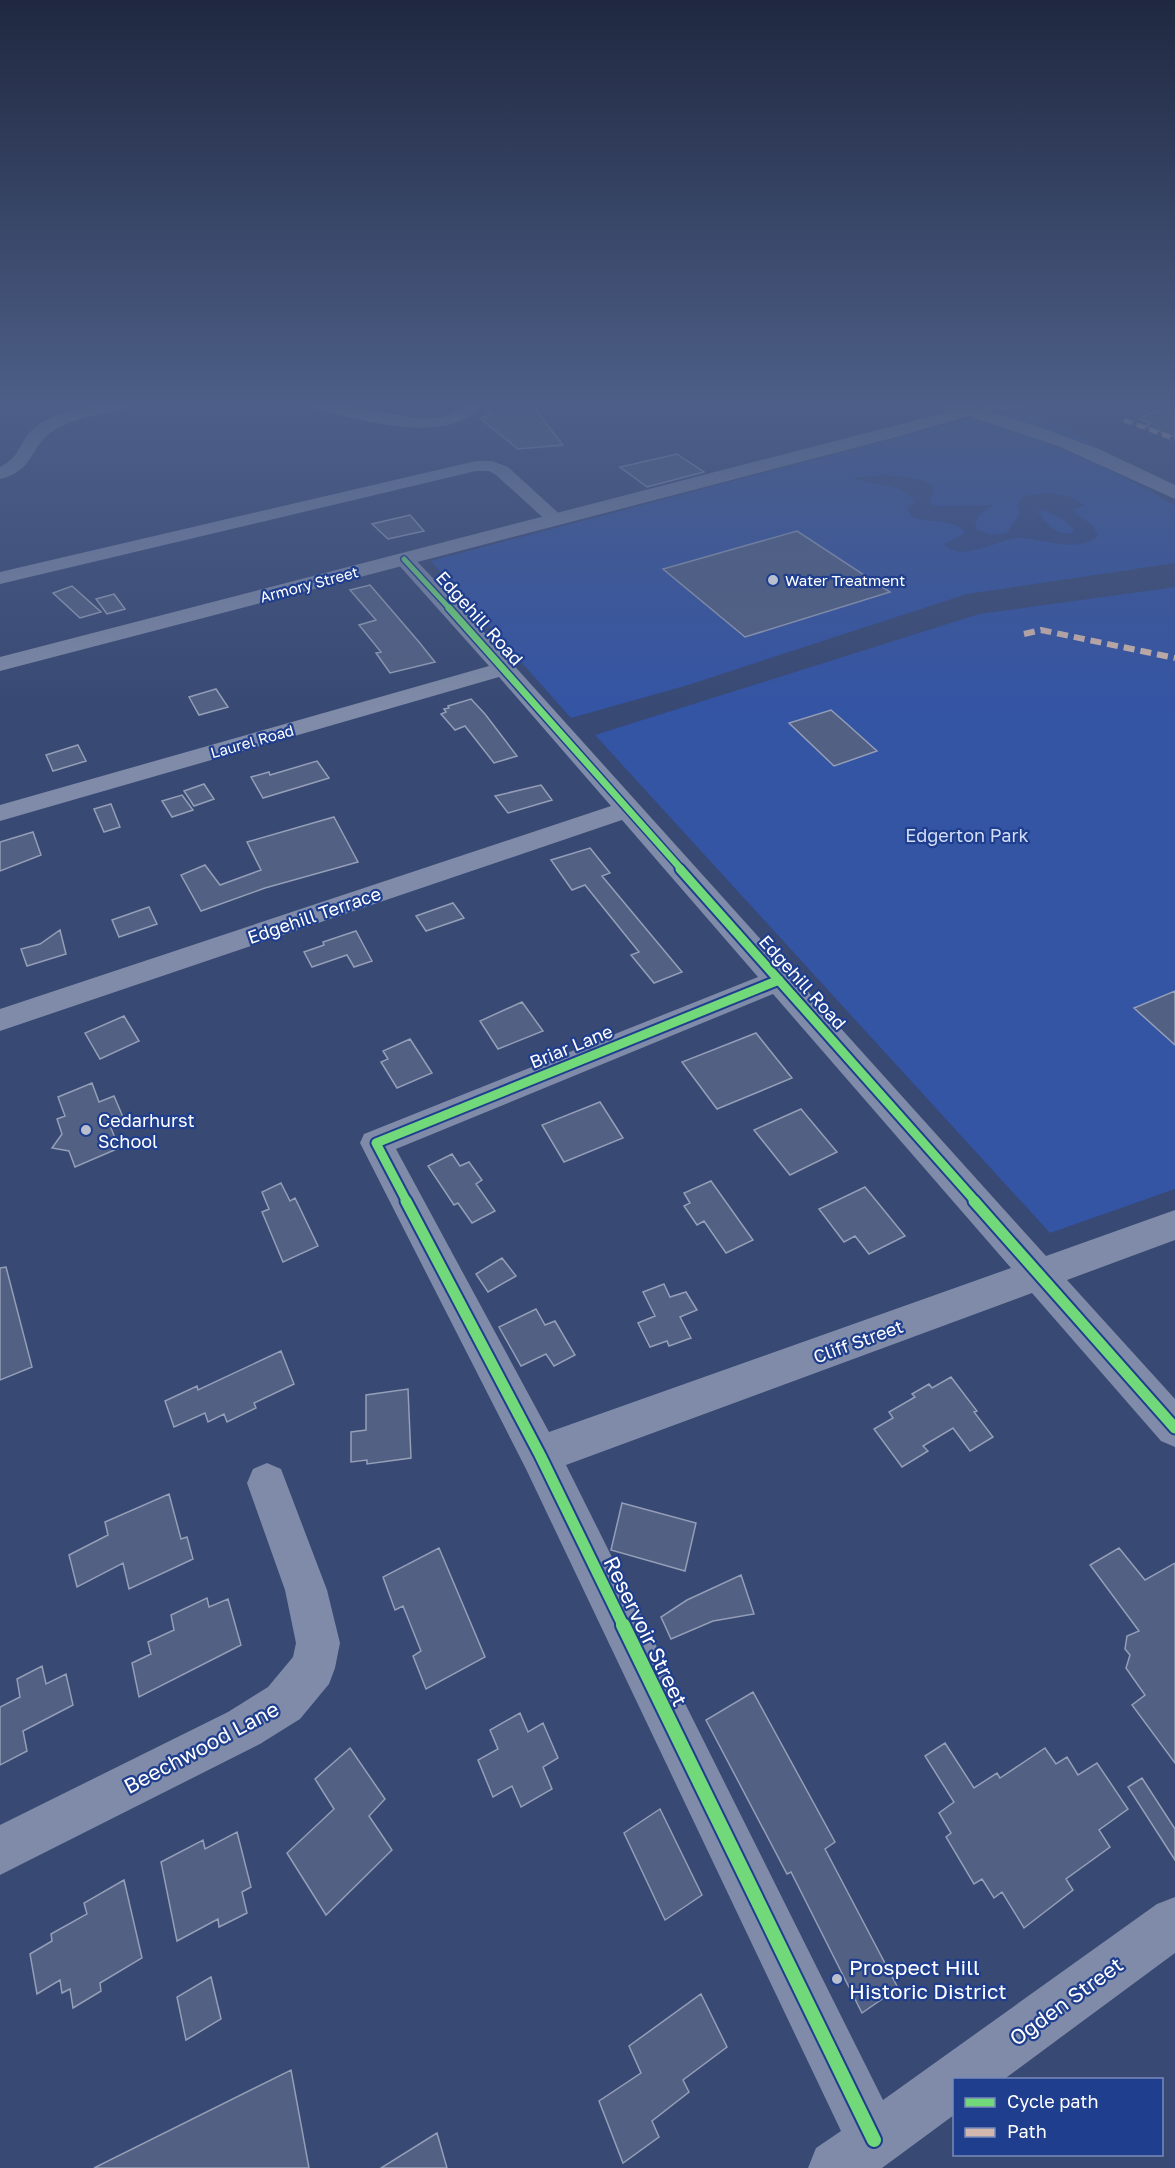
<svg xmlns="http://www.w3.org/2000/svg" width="1175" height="2168" viewBox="0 0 1175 2168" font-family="'Golos Text',sans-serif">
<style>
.green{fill:#3454a4}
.water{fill:#334983;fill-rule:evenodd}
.building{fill:#526083;stroke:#949eb7;stroke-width:1.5}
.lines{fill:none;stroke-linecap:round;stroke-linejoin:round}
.minor{fill:#7f8ba8;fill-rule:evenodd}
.major{fill:#7f8aa7;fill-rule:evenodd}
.quiet-far1{stroke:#d1b7ad;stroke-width:4.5;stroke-dasharray:9 4.5;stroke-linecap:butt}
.quiet{stroke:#d1b7ad;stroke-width:6;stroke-dasharray:11 6;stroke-linecap:butt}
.cycleway-far4-casing{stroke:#1f3e8d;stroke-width:8}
.cycleway-far3-casing{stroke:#1f3e8d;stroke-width:10}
.cycleway-far2-casing{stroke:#1f3e8d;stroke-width:13}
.cycleway-far1-casing{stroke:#1f3e8d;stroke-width:15}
.cycleway-casing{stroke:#1f3e8d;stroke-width:18}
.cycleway-far4{stroke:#71d979;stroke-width:5}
.cycleway-far3{stroke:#71d979;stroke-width:7}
.cycleway-far2{stroke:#71d979;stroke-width:9}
.cycleway-far1{stroke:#71d979;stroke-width:11}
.cycleway{stroke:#71d979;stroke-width:14}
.poi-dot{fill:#b9bfce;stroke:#1f3e8d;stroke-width:2}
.labels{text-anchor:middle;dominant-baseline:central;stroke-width:4.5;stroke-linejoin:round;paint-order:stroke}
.far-poi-label{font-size:15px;fill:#fff;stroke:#1f3e8d;text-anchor:start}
.far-street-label{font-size:15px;fill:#fff;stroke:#1f3e8d}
.street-label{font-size:18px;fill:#fff;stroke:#1f3e8d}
.park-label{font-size:18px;fill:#d3def9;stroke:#1f3e8d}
.poi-label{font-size:18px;fill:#fff;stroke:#1f3e8d;text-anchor:start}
.near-street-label{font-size:21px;fill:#fff;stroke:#1f3e8d}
.near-poi-label{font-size:21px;fill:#fff;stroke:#1f3e8d;text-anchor:start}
</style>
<rect width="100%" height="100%" fill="#384974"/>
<path class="green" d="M968,405h45l84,40 -3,1 -45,-16z
M971,418c72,22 141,48 204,88v57l-208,31 -279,91 -117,33 -140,-157z
M1175,587v602l-125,44 -455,-498 384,-121z"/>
<path class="water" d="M881,475c16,1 45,0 54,15l-7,12 8,4 58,-1 -15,10 -4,7 2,8 14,5 16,-2 13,-20 -3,-8 6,-8c20,-6 44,-5 61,8l-12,5 21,16 5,9c-15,20 -59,3 -80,3 -19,1 -59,26 -74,6l21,-11c-9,-14 -37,-10 -53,-16l-5,-8 8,-8c-16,-19 -40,-14 -61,-23zM1043,509l22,12 9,8 -2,4c-16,3 -25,-9 -34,-21z"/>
<path class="building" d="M483,405h49l31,40 -45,4 -38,-31 12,-3z
M1168,405h7v32l-31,-11 7,-3 -12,-4z
M677,454l27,18 -57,15 -27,-20z
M410,515l14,16 -36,8 -16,-15z
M797,531l93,61 -145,45 -82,-68z
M370,585l49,57 16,20 -45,11 -14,-20 5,-1 -22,-27 17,-5 -26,-30z
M72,586l29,26 -21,6 -27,-25z
M114,594l11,15 -18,5 -11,-15z
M216,689l12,18 -29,8 -10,-18z
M471,699l14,15 32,42 -23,7 -29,-37 -10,4 -14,-16 5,-2 -2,-3 5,-1 -1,-2z
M831,710l16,14 30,27 -43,15 -45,-43z
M78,745l8,16 -33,10 -7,-16z
M317,761l12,17 -66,20 -12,-21 18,-5 1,3z
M204,784l10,15 -20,7 -10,-15z
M541,785l11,15 -44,13 -13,-17z
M182,795l11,15 -21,7 -10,-16z
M111,804l9,23 -16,5 -10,-23z
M334,817l24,45 -93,26 -64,23 -20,-36 24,-10 15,20 41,-15 -14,-28z
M33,832l8,23 -41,16v-29z
M590,848l20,25 -8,3 80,96 -28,11 -23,-28 8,-3 -54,-67 -13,5 -21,-30z
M453,903l11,15 -38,13 -10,-15z
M149,907l8,17 -38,13 -7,-17z
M60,930l6,24 -39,12 -6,-17 19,-5z
M356,931l16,30 -18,6 -7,-12 -35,12 -8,-15 20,-7 -1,-3z
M1175,991v54l-41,-37z
M522,1002l21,29 -45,18 -18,-28z
M124,1016l15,25 -39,18 -15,-26z
M756,1033l36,45 -75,31 -35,-47z
M410,1039l22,34 -35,15 -16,-26 7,-3 -5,-8z
M92,1083l7,19 15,-6 9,21 -14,6 10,25 -44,19 -6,-16 -17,-3 10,-14 -5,-15 8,-3 -7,-19z
M600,1102l23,36 -59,24 -22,-37z
M801,1109l36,43 -47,23 -36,-45z
M452,1154l8,12 9,-4 13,18 -6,4 19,27 -23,12 -14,-20 -4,2 -26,-39z
M711,1181l42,59 -27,13 -22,-32 -7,4 -13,-19 6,-3 -6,-10z
M281,1183l9,18 5,-3 23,48 -35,16 -21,-50 7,-3 -7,-17z
M865,1187l40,49 -36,18 -14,-18 -11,6 -25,-33z
M502,1258l14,18 -28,16 -12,-18z
M6,1267l26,100 -32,13v-112z
M664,1284l6,13 16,-5 11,18 -17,7 11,21 -22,8 -2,-5 -17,6 -12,-24 17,-7 -12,-24z
M536,1309l9,16 10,-4 20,34 -21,11 -8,-12 -25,12 -22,-39z
M281,1351l13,33 -40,19 2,5 -29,14 -3,-8 -16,8 -3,-9 -31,14 -9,-26 32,-15 1,4z
M951,1377l26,34 -3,1 19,25 -23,14 -17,-23 -30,18 5,5 -26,16 -28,-38 19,-11 -4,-6 26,-15 -3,-3 17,-10 3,4z
M408,1389l3,69 -44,6v-4l-16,2v-30l15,-2v-35z
M169,1494l12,45 6,-2 6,22 -64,30 -6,-26 -46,24 -8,-32 39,-20 -3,-13z
M622,1503l74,20 -11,48 -74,-21z
M439,1548l46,109 -59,32 -13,-33 8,-5 -18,-45 -8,4 -12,-33z
M1119,1548l26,32 30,-17v200l-43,-58 13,-10 -19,-27 4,-13 -5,-6 2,-13 12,-5 -49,-66z
M741,1575l13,39 -41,7 -42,18 -10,-22 26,-17z
M207,1598l2,9 19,-8 13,46 -102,52 -7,-34 19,-9 -3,-12 26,-12 -3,-15z
M42,1666l4,18 20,-10 7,31 -50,26 4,20 -27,14v-58l20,-10 -3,-18z
M753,1692l82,150 -10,7 73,139 -36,25 -71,-141 -4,2 -81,-154z
M520,1713l8,19 15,-9 15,35 -15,9 9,22 -31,18 -9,-21 -19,11 -15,-37 20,-11 -8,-19z
M945,1743l29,45 23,-15 3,5 45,-30 11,16 11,-7 11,18 19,-12 31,46 -29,21 11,17 -44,32 7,11 -49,38 -22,-36 -8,6 -12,-19 -8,5 -28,-47 5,-4 -12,-20 15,-11 -29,-46z
M350,1748l35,51 -16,17 23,34 -66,65 -39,-62 47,-44 -19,-30z
M1142,1778l33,51v31l-47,-73z
M660,1809l42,86 -37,25 -41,-87z
M237,1832l14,55 -9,5 5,21 -28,14 -1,-8 -41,22 -16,-79 42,-22 2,9z
M124,1880l18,78 -42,25 1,8 -28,17 -3,-19 -8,4 -2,-13 -23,14 -7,-40 22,-13 -1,-7 36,-20 -3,-11z
M211,1977l10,42 -35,21 -9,-43z
M701,1994l26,53 -44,33 6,12 -37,29 7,16 -36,26 -24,-62 42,-28 -12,-27z
M291,2070l18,98h-215z
M437,2133l10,35h-66z"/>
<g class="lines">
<path class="minor" d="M93,405h38l-2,3c-26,7 -53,8 -76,23 -24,15 -17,39 -53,48v-12c20,-10 18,-22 31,-36 15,-16 41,-21 62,-26z
M307,405h37l78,14 22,-2 18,-12h19c-33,43 -121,13 -166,5z
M476,461h16l16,6 57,52 -2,4h-14l-53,-48 -7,-4h-13l-476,113v-12z
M404,553l7,2 71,75 564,626 129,-46v30l-108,40 108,119v48l-14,-6 -129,-148 -466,172 317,635 274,-196 18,-7v56l-172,127h-49v35l-72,53h-74l8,-20 25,-17 -315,-662 -166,-326 4,-9 394,-157 -136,-157 -622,211v-22l611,-203 -112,-129 -499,144v-16l489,-139 -92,-103 -3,-4 3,-4zM773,994l238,274 -462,164 -153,-283z
M267,1463l14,6 46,121 13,53 -5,25 -6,16 -29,35 -40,25 -260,131v-50l228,-113 40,-25 25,-30 3,-14 -11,-53 -38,-107 6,-14z"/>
<path class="major" d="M941,405h29l72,23 57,21 76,36v14l-117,-53 -90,-30 -68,20 -900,235v-14l951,-246 -8,-2z"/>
<path class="quiet-far1" d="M985,408l34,-1
M1124,420l51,19"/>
<path class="quiet" d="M1024,634l17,-4 134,28"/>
<g class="cycleway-far4-casing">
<path id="cycleway-far4" d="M404,559l47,51"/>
</g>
<g class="cycleway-far3-casing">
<path id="cycleway-far3" d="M449,608l233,262"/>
</g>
<g class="cycleway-far2-casing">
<path id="cycleway-far2" d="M680,869l296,333
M407,1202l-31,-59 403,-163"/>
</g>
<g class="cycleway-far1-casing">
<path id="cycleway-far1" d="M406,1201l134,254 84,172
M974,1201l201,227"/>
</g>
<g class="cycleway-casing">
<path id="cycleway" d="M623,1625l251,515"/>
</g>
<use href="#cycleway-far4" class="cycleway-far4"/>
<use href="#cycleway-far3" class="cycleway-far3"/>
<use href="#cycleway-far2" class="cycleway-far2"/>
<use href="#cycleway-far1" class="cycleway-far1"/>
<use href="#cycleway" class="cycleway"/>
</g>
<linearGradient id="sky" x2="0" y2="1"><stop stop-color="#1f2840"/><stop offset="0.57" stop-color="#4d5f88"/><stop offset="1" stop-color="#4d5f88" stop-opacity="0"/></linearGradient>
<rect width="1175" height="709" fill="url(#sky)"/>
<g class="poi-dot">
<circle cx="773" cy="580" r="6"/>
<circle cx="86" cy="1130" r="6"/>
<circle cx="837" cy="1979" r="6"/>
</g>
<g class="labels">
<g class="far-poi-label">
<text x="785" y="580">Water Treatment</text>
</g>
<g class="far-street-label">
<text transform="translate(309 584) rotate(-15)">Armory Street</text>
<text transform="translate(252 741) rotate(-16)">Laurel Road</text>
</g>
<g class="street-label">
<text transform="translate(480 618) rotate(48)">Edgehill Road</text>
<text transform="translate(314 915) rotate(-19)">Edgehill Terrace</text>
<text transform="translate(803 982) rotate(48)">Edgehill Road</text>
<text transform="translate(571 1046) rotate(-22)">Briar Lane</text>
<text transform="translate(858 1341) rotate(-20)">Cliff Street</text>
</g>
<g class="park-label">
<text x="967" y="835">Edgerton Park</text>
</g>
<g class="poi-label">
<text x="98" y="1120">Cedarhurst<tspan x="98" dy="21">School</tspan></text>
</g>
<g class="near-street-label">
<text transform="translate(646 1631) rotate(64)">Reservoir Street</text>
<text transform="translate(201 1747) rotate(-28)">Beechwood Lane</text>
<text transform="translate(1066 2001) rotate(-36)">Ogden Street</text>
</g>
<g class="near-poi-label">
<text x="849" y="1967">Prospect Hill<tspan x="849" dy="24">Historic District</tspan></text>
</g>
</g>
<rect x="953" y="2078" width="210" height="78" fill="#1f3e8d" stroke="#798bbb" stroke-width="1.5"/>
<rect x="965" y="2098" width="30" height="9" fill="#71d979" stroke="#798bbb" stroke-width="1.5"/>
<text x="1007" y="2108" font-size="18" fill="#ffffff">Cycle path</text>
<rect x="965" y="2128" width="30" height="9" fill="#d1b7ad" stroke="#798bbb" stroke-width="1.5"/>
<text x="1007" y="2138" font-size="18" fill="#ffffff">Path</text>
</svg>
